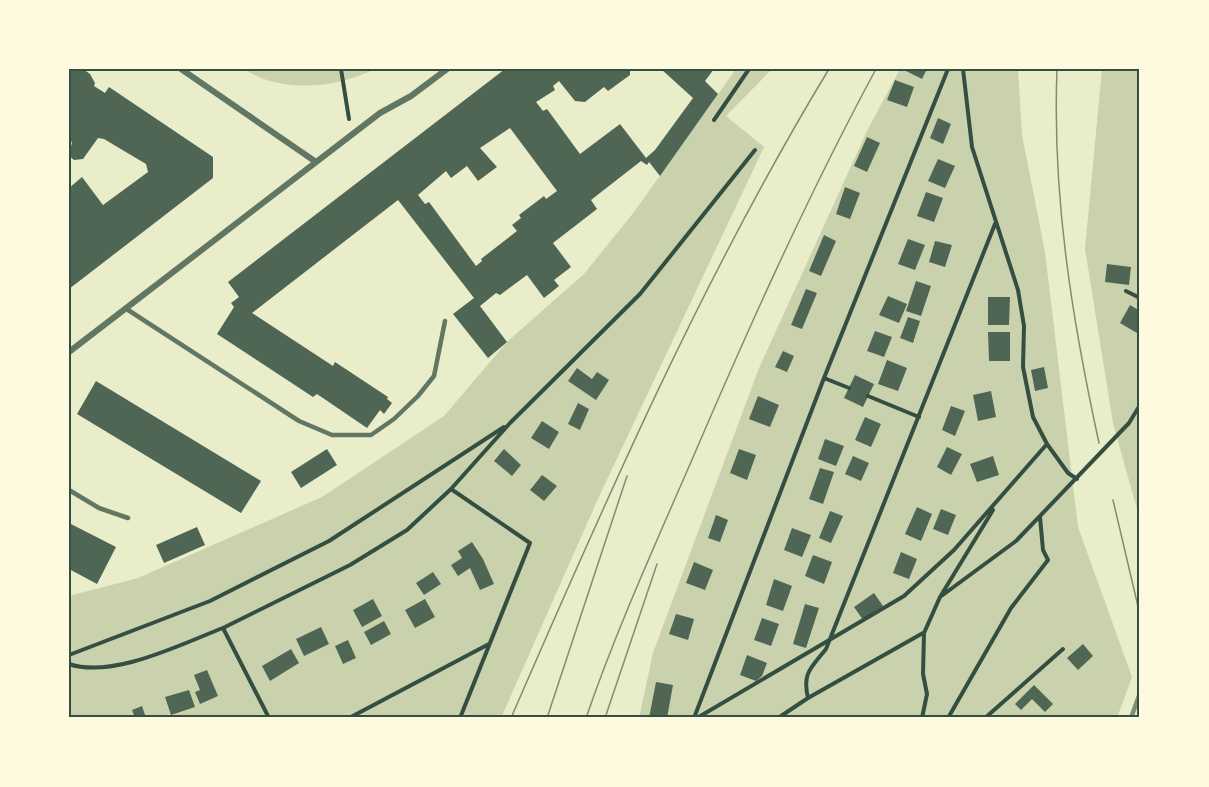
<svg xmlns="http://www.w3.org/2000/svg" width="1209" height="787" viewBox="0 0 1209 787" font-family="Cabin,sans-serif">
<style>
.green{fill:#cad2ad}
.building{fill:#4f6655;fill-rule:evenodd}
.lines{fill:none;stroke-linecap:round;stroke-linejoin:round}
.path{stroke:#344e41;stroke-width:4}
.service{stroke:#617663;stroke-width:4.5}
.minor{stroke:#617663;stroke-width:6}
.tram{stroke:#7c8e77;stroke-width:1.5}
.rail{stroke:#7c8e77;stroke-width:4.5}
.neatline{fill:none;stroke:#344e41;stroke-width:2}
</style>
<rect width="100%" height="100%" fill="#e9edc9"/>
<path class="green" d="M244,69h131c-38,19 -93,25 -131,0z
M736,69h36l-46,47 38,31 -167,354 -96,217h-432v-122l69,-18 184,-81 122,-81 63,-74 77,-68 50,-62z
M900,69h118l4,66 23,117 33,275 54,150 -15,41h-478l14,-65 106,-285 109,-239z
M1102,69h38v451l-27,-97 -28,-174z"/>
<path class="building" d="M69,69h14l7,5 5,9 -1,3 11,7 4,-6 104,70v21l-144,111v-101l13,-11 21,28 45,-33 -2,-8 -42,-25 -6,-1 -15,21 -9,1 -5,-4 3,-14 -3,-1z
M505,69h125v6l-22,16 -4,-4 -19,15 -10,-1 -16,-20 -6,5 2,4 -19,12 7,9 4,-2 33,45 40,-30 26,34 9,-8 38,-52 -32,-29h53l-9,12 13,13 -58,82 -11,-14 -2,3 -6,-4 -50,39 6,9 -44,34 18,24 -17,13 5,6 -15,12 -17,-23 -27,20 -4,-2 -16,13 27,36 -19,16 -35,-44 21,-16 -76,-98 -146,113 81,53 2,-4 53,35 -1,2 5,4 -8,11 -4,-4 -13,18 -50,-34 -4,3 -96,-63 17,-27 -3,-4 8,-6 -11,-15zM510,128l47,63 -11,8 -2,-3 -25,19 2,3 -9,7 5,6 -36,28 1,2 -6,5 -47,-64 -4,2 -7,-9 28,-24 5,7 16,-12 11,15 19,-14 -17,-19z
M907,69h20l-5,10 -16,-8z
M895,80l19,7 -7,20 -20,-7z
M938,118l13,6 -8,20 -13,-6z
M867,137l13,6 -13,29 -13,-6z
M938,159l17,7 -10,22 -17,-7z
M845,187l15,6 -10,26 -14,-5z
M926,192l17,6 -9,24 -17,-6z
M824,235l12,6 -15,35 -12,-5z
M908,239l17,6 -10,25 -17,-6z
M935,241l17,4 -7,22 -16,-5z
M1107,264l24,3 -2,18 -24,-3z
M916,281l15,5 -10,30 -15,-5z
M806,289l11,4 -15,36 -11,-4z
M888,296l19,8 -8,19 -20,-8z
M988,297h22l-1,28h-21z
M1130,305l10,6v16l-3,6 -17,-10z
M908,317l12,4 -7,22 -13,-5z
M875,331l17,6 -8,20 -17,-6z
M988,332h22v29h-21z
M783,351l11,5 -7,16 -12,-5z
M887,360l20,8 -9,23 -20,-7z
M1044,367l4,21 -13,3 -4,-21z
M577,368l15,11 5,-7 12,8 -13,20 -28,-19z
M855,375l19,9 -11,23 -19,-9z
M96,381l165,100 -20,32 -164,-99z
M991,391l5,26 -18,4 -5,-26z
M758,396l21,9 -9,22 -21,-8z
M578,403l11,6 -9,21 -12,-6z
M951,406l14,5 -10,25 -13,-6z
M865,417l16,7 -10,23 -16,-7z
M542,421l17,11 -10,17 -18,-11z
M825,439l19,7 -8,20 -18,-7z
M947,447l15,7 -11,21 -14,-8z
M327,449l10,16 -36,23 -10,-16z
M504,449l17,16 -9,11 -18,-15z
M739,449l17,6 -9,25 -17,-7z
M853,456l16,7 -8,18 -16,-7z
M993,456l6,19 -22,7 -7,-18z
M820,468l14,4 -11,32 -14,-5z
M542,475l15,11 -13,15 -14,-11z
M917,507l15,7 -11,27 -16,-7z
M941,509l15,6 -8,20 -15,-6z
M830,511l13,5 -12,27 -12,-5z
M716,515l12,5 -8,22 -12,-4z
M69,523l47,24 -19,37 -28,-15z
M197,527l8,18 -41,18 -8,-18z
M792,528l19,7 -9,22 -18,-7z
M472,542l11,17 11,25 -14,6 -10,-22 -12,8 -7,-11 11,-7 -4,-7z
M901,552l16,7 -8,20 -16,-6z
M813,555l19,7 -8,22 -19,-8z
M694,562l19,8 -8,20 -19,-7z
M433,572l8,12 -17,11 -8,-12z
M774,579l18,7 -9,25 -17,-6z
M874,593l9,13 -20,14 -9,-13z
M373,599l9,17 -20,11 -9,-17z
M425,599l10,18 -20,11 -10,-18z
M805,604l14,4 -13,40 -13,-4z
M676,614l18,5 -6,21 -19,-6z
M762,618l17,6 -8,22 -17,-6z
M384,621l7,13 -20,11 -7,-13z
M321,627l8,17 -25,12 -8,-17z
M348,640l8,18 -13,6 -8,-18z
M1083,644l10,12 -15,14 -11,-12z
M291,649l8,14 -29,18 -8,-15z
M747,655l20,8 -5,13 -6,5 -16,-6z
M207,670l11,26 -18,8 -5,-12 5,-2 -6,-15z
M656,682l17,3 -6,33h-18z
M1034,685l19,19 -8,8 -13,-13 -11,11 -6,-6z
M189,690l6,17 -24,8 -6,-18z
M142,706l4,12h-11l-3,-8z"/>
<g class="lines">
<path class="path" d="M341,69l8,50
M963,69l9,78 46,143 6,36 -1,41 10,50 14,27 21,29 9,6
M714,120l35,-51
M1126,291l14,7
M824,378l25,10
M868,396l51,21
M940,597l76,-56 113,-118 11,-18
M223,628l127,-63 57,-35 44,-41
M69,655l141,-54 119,-60 175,-114
M69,664c44,15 112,-20 154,-36l46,90
M808,698c-6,-25 3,-30 18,-49l169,-425
M349,718l140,-74
M460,718l70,-175 -79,-54 59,-66 130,-129 115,-144
M694,718l130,-340 124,-309
M697,718l207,-122 50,-46 93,-106
M778,718l30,-20 115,-65
M922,718l5,-24 -4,-20 1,-41 16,-36 53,-87
M948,718l63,-110 37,-48 -5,-10 -3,-33
M985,718l78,-69"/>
<path class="service" d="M125,308l174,113 33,14h39l23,-16 24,-23 16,-20 11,-55
M69,490l30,18 29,10"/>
<path class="minor" d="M181,69l135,93
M69,352l311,-239 31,-17 36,-27"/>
<path class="tram" d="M1057,69c-5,127 15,250 42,374
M1113,500l27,115
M511,718c96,-221 193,-443 318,-649
M547,718l80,-242
M586,718c30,-87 68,-171 105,-256 57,-133 116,-265 185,-393
M605,718l52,-154"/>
<path class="rail" d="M1131,718l9,-25"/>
</g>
<rect width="1209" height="787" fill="none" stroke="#fefae0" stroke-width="141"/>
<rect x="70" y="70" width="1068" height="646" class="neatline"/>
</svg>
